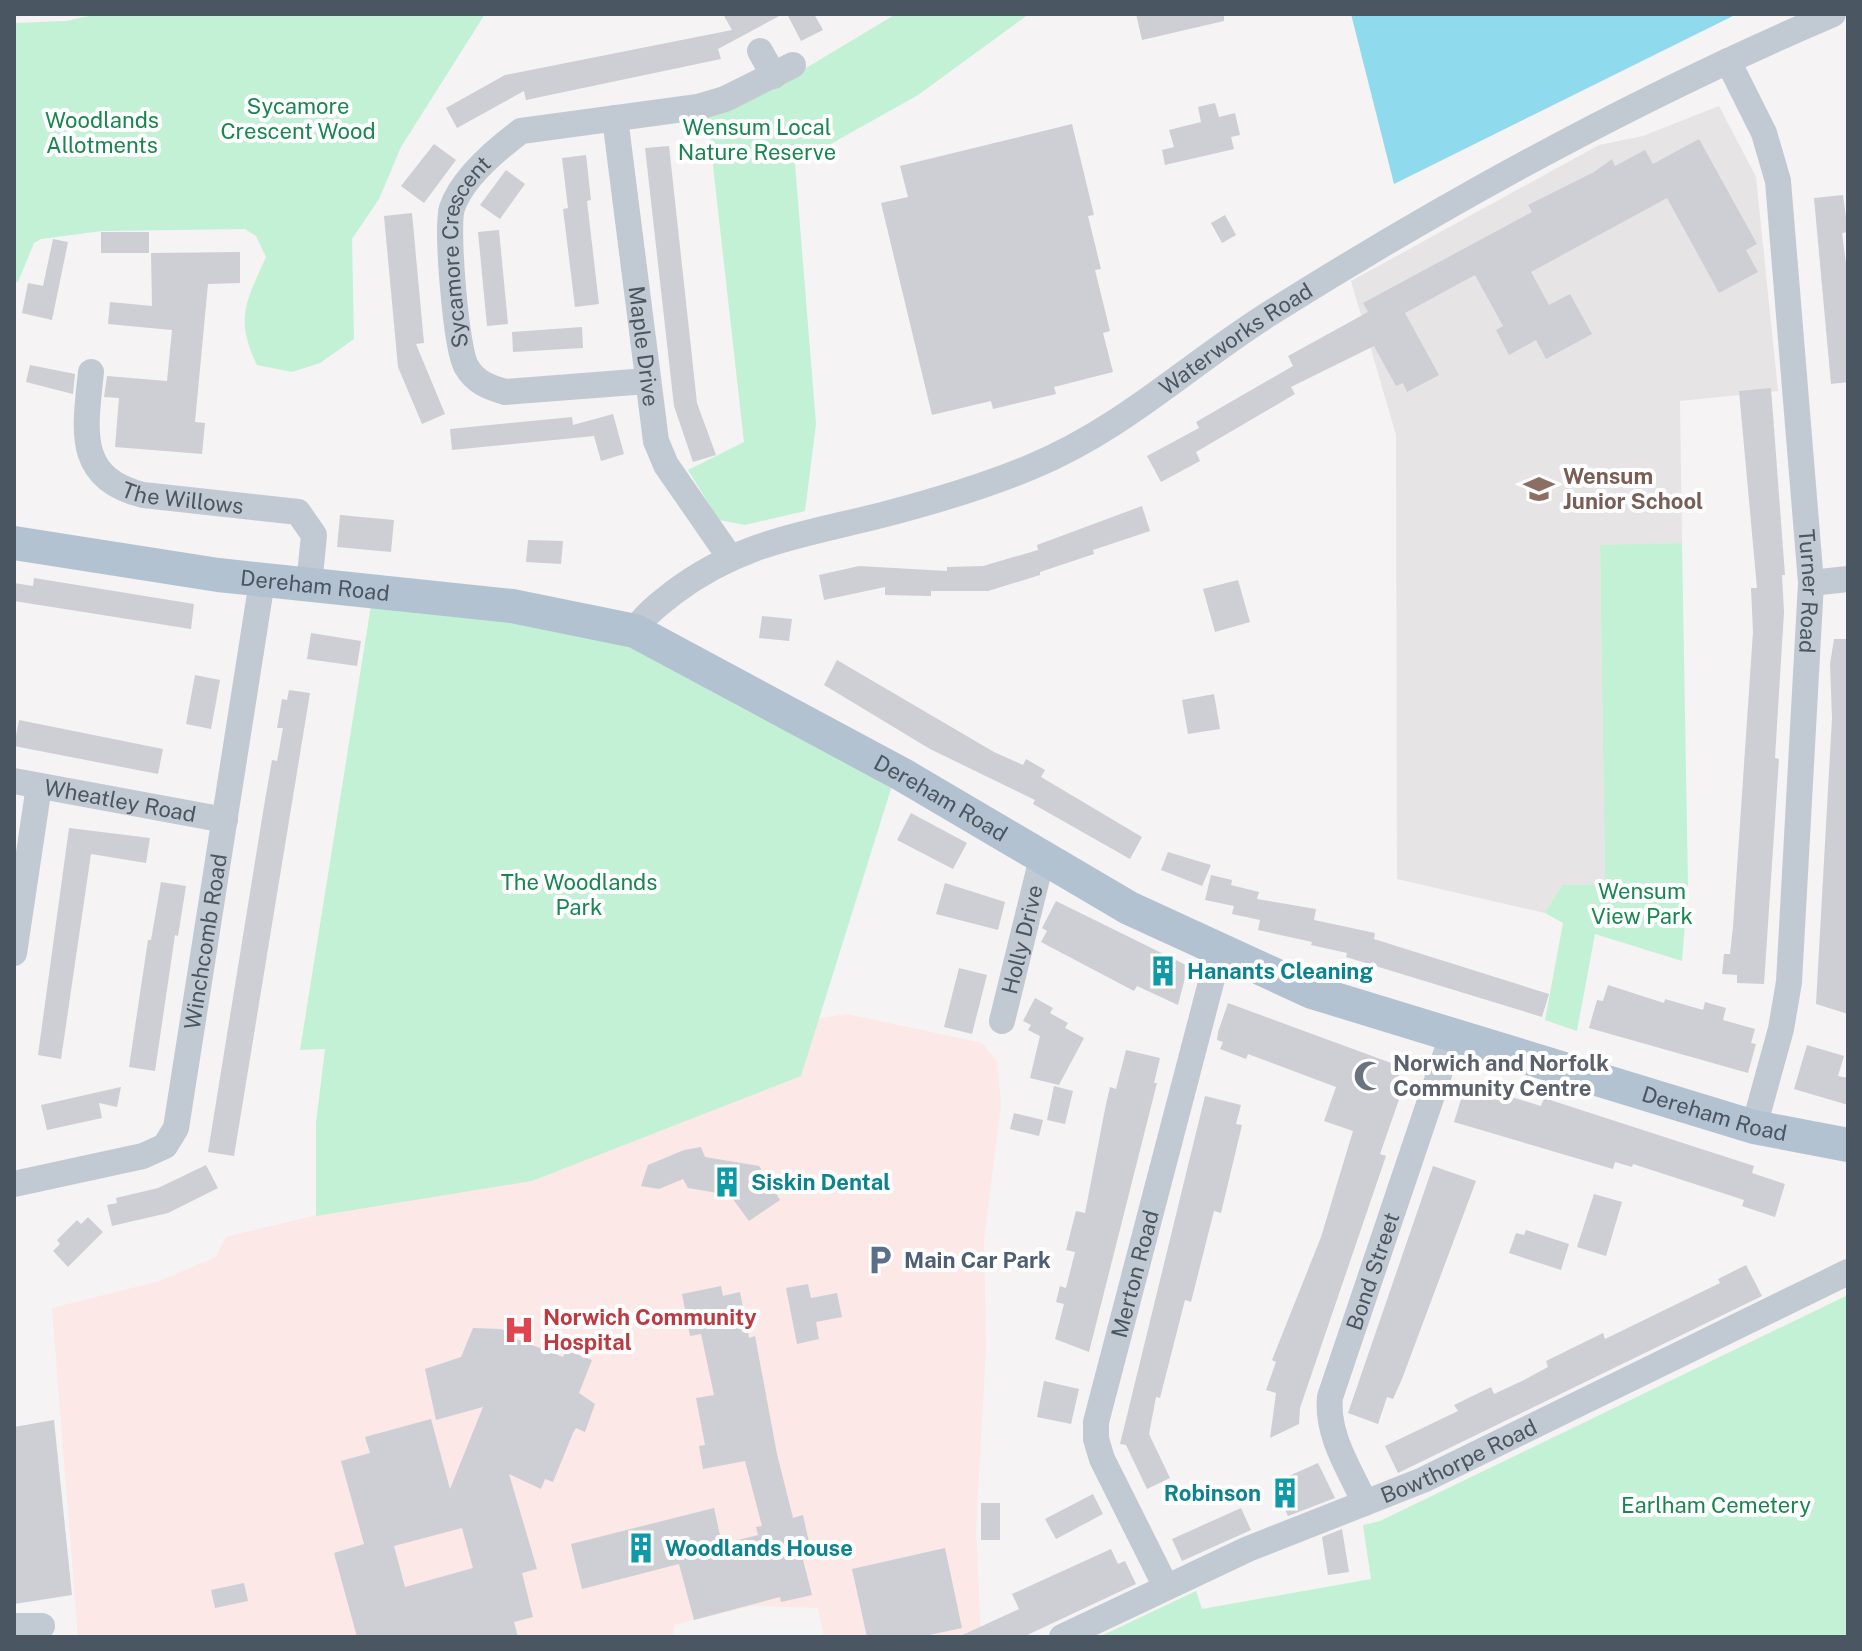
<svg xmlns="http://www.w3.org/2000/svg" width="1862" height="1651" viewBox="0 0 1862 1651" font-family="'Public Sans',sans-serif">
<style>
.education{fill:#e6e4e5}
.medical{fill:#fce8e6}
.green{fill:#c3f1d5}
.water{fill:#90daee}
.building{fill:#cdcfd5;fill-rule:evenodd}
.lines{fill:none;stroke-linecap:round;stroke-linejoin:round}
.minor{stroke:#c1cad2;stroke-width:26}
.major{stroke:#b3c2d1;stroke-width:34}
.labels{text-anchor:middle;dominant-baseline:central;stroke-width:8;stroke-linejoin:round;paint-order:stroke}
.park-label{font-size:22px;fill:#17864f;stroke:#fff}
.street-label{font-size:22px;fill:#4a5661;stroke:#fff}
.education-label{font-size:22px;font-weight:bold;fill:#785e54;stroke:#fff;text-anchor:start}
.culture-label{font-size:22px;font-weight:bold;fill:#0d838f;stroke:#fff;text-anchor:start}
.worship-label{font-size:22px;font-weight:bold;fill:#5b616d;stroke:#fff;text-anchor:start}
.service-label{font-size:22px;font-weight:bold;fill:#4e5e75;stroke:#fff;text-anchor:start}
.health-label{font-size:22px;font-weight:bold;fill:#be3a42;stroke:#fff;text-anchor:start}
</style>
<rect width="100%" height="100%" fill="#f5f3f3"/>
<path class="education" d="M1719,106l37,71 22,214 -98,10 2,142 -82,3 5,338 -43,1 -17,28 -148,-34 -1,-444 -45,-154 248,-136 44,-9z"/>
<path class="medical" d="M847,1014l135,29 15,19 4,43 -17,135 2,107 -10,182 5,108h-157l-6,-29 -66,-2 -78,19 -1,12h-595l-26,-329 108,-27 56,-24 10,-20 107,-26 199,-30 268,-105 15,-57z"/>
<path class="green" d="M98,14h387l-84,133 -22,52 -27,40 2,100 -34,24 -28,9 -35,-7c-23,-47 -10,-65 9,-108l-10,-21 -11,-7 -143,2 -61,8 -7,4 -16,39 -4,-1v-258l52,-2z
M896,14h133l-111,81 -123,69 21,260 -11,87 -60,14 -26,-5 -31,-50 56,-28 -37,-330 99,-44z
M1682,543l6,342 -6,76 -87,-27 -18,97 -32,-11 18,-97 -18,-10 17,-28 43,-1 -5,-339z
M372,599c98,17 221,27 311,67 72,31 142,73 212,110l-94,300 -269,105 -216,35v-93l9,-74 -25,1z
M1848,1295v342h-749l97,-46 6,18 169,-30 -8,-54 17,-4z"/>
<path class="water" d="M1351,14h386l-343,170z"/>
<path class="building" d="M723,14h60l-65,35 3,10 -195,41 -2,-9 -67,37 -11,-20 59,-33 227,-45z
M787,14h27l9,16 -22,11z
M1136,14h88v7l-82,19z
M1215,103l4,14 16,-4 5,22 -9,2 3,12 -69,16 -3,-15 12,-3 -5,-17 32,-8 -3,-15z
M1072,124l22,91 -6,1 13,53 -6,1 15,61 -7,2 10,39 -59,15 2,7 -63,15 -2,-8 -59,14 -51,-212 27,-6 -8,-31z
M1699,139l58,105 -11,6 12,22 -39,21 -52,-95 -136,74 18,33 21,-11 22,40 -46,25 -10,-19 -27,15 -13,-25 7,-4 -28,-51 -70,38 34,62 -32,17 -4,-9 -7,3 -22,-40 -83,41 4,7 -99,58 4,9 -39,21 -14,-26 52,-28 -3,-6 97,-56 -5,-10 80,-44 -5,-9 169,-91 -4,-7 66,-33 18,-13 3,7 30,-16 8,14z
M434,144l22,16 -32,43 -23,-17z
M669,146l28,257 19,52 -23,7 -19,-56 -29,-258z
M586,155l5,45 -4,1 12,103 -24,3 -12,-98 5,-1 -6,-50z
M506,170l19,14 -25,35 -20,-14z
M1843,195l5,37 -6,1 6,46v103l-17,2 -17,-186z
M412,213l12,130 -8,1 29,70 -23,10 -24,-57 -14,-151z
M1225,215l11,20 -14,8 -11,-20z
M499,230l9,94 -21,2 -9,-94z
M101,232h48v21h-48z
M53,239l15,3 -16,78 -30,-7 6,-30 15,3z
M240,252v31l-32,1 -13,138 10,1 -3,31 -87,-7 4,-49 -15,-1 3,-21 60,5 5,-51 -64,-6 2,-22 42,4 -1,-53z
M582,327l1,21 -70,4 -1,-20z
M30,365l45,9 -2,20 -47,-12z
M1771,388l14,187h-3l2,37 -9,146 4,1 -15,225 -27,-1v-8l-15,-1 2,-20h6l3,-27 20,-295 -2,-44h6l-18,-197z
M613,414l11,40 -23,7 -7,-25 -142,14 -2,-21 122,-12 1,8z
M1142,506l8,25 -57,19 1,4 -54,18v3l-52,16h-57v5l-46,-1v-8l-61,13 -5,-25 40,-9 88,5v-4l36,-1 55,-16 -1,-5z
M340,515l54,5 -3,32 -54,-5z
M528,540l35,1 -2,23 -35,-2z
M34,578l160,26 -3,25 -177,-28v-18l19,3z
M1238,580l12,42 -35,10 -12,-43z
M762,616l30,3 -3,22 -30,-3z
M311,633l50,8 -4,25 -50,-7z
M1834,639h14v375l-32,-10 16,-286 -2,-54z
M837,660l157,92 29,13 3,-6 19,11 -4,7 101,60 -12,22 -97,-55 2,-4 -105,-51 -106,-64z
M195,675l25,5 -9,49 -25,-5z
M289,690l21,3 -76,463 -26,-4 56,-346 8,-46 5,1 6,-33h-6l5,-29 5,1z
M1214,694l6,35 -32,5 -6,-34z
M19,720l144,29 -5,25 -144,-28z
M911,813l56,30 -14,26 -56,-29z
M69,828l81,10 -4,25 -55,-9 -30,205 -23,-4z
M1168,852l43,13 -9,21 -41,-16z
M1211,875l21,5 -1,5 28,7 -2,7 59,10 -2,11 61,13 -1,6 175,55 -7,23 -196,-60 1,-4 -36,-8 1,-3 -54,-12 2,-10 -28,-6 2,-8 -29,-6z
M161,882l25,4 -8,50 -3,-1 -20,136 -26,-4 19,-127h3z
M945,883l60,19 -7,28 -62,-16z
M1056,901l132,65 -10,39 -41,-19 -3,5 -93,-49 6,-11 -5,-3z
M959,968l28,7 -15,59 -28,-7z
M1608,985l56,18 1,-4 38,11 2,-8 21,6 -3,12 32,9 -4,14 5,1 -8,29 -159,-45 8,-28 6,1z
M1035,998l18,10 -3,5 18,10 -3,5 19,10 -25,47 -29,-7 10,-42 -12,-6 3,-5 -8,-4z
M1228,1003l174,64 -7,21 7,3 -22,63 6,2 -86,252 -1,16 -29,14 6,-45 -10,-3 10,-28 -4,-2 49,-123 32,-106 -29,-10 12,-34 -88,-33 -2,5 -26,-10 3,-7 -6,-2 1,-8z
M1807,1045l37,11 -6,20 10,2v27l-54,-16z
M1126,1050l34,8 -6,25h3l-68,269 -34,-13 9,-35 -8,-2 4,-16 6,2 9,-36 -9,-2 10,-39 9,2 21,-109 4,-17 6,2z
M1466,1083l75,23 3,-8 210,68 -2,7 33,11 -10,33 -33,-11 2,-6 -111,-36 -1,3 -17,-5 -2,7 -159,-47z
M1054,1086l19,5 -8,33 -18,-4z
M121,1087l-4,20 -18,-4 3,15 -55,12 -6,-25z
M1205,1096l36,9 -5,19 6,1 -21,88 -7,-2 -23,91 -6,-2 -25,98 -4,-1 -7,37 21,44 -23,11 -21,-44 -6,-1z
M1014,1113l29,7 -4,16 -29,-7z
M701,1147l4,10 54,9 21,34 -31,21 -19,-26 -42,-7 -5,-9 -24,10 -18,-3 7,-21 36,-15z
M206,1165l12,23 -50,25 -56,13 -5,-21 10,-2 -1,-5 42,-10z
M1433,1166l43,15 -74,198 -9,20 -6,-2 -9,27 -30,-11z
M1594,1194l28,8 -16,54 -29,-9z
M88,1217l15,15 -35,35 -15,-16 7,-7 -3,-4 20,-20 4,4z
M1526,1230l43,14 -8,26 -52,-17 7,-20 8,2z
M1746,1265l16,31 -364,177 -13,-27 73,-35 -4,-6 37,-18 3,7 30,-14 24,-13 -2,-6 57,-28 2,6 115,-56 -2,-4z
M808,1284l3,14 26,-5 5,24 -26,5 3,17 -22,5 -11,-56z
M721,1286l2,10 17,-4 9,46 6,-2 22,118 16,64 10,-3 6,27 -10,2 13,51 -31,7 -1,-5 -86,23 -15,-56 -97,25 -11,-45 143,-36 8,36 36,-9 -2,-8 6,-1 -17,-65 -42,8 -4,-23 6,-1 -9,-47 18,-3 -13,-61 -11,2 -8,-42z
M473,1328l28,1 11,5 -1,3 52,20 3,-7 26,10 -13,33 16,11 -10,28 -9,-4 -3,5 -20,49 -8,-3 -4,10 -32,-15 28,95 -15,4 11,44 -19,5 4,15h-161l-23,-84 30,-9 -23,-83 29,-8 -5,-16 66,-18 19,70 33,-82 -47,13 -11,-51 36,-12zM462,1528l11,40 -68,19 -11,-41z
M1044,1381l35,8 -8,35 -34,-7z
M54,1420l18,175 -58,9v-177z
M1318,1463l17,35 -47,18 -15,-33z
M1093,1494l10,20 -47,25 -11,-20z
M981,1503h19v37h-19z
M1241,1508l10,22 -69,31 -10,-22z
M1342,1529l7,43 -21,3 -6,-38z
M945,1548l17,80 -42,9h-53l-15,-68z
M1111,1549l7,15 7,-3 11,23 -113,53h-65l61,-28 -7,-15z
M244,1583l4,18 -33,7 -4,-18z"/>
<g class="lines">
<g class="minor">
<path d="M760,51l14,25"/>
<path id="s1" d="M1728,61l36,72 14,48 33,402 -22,399 -8,47 -27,98"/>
<path id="s2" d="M615,118l41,323 10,24 63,91"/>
<path id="s3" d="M91,372c-6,58 -16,106 52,123l155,17 16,23 -5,51"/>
<path id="s4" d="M647,381l-142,11c-17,-5 -30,-10 -39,-26 -10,-18 -20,-138 -14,-158 10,-30 45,-59 69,-77l177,-24 27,-8 68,-34"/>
<path d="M1811,583l37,-4"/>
<path id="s5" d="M635,631c8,-15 24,-27 38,-38 67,-51 130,-58 209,-78 50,-13 101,-28 149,-48 92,-38 158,-103 241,-155 180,-113 366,-215 561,-298"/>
<path id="s6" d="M14,781l211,39"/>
<path d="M14,953l25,-167"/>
<path id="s7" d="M1002,1021l40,-163"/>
<path id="s8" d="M14,1184l129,-28 22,-10 11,-18 86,-547"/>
<path id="s9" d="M1365,1503c-15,-33 -39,-68 -35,-106l122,-361"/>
<path id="s10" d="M1166,1587l-64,-128 -6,-20v-17l123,-470"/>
<path d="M14,1626h28"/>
<path id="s11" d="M1062,1637l186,-88 175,-69 425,-208"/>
</g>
<path class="major" id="s12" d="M14,543l204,32 294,31 123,25 268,144 226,133 183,84 442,135 94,18"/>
</g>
<defs>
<g id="school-bare" transform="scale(2.4)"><path d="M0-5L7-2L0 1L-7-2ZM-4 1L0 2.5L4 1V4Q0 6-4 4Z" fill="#8d6e63" stroke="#fff" stroke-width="2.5" paint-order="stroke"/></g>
<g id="building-bare" transform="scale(2.4)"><path d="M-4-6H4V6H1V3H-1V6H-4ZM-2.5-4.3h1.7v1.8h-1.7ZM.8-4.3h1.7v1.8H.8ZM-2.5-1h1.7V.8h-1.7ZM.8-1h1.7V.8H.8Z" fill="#0f9aa8" stroke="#fff" stroke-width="2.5" paint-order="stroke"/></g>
<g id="mosque-bare" transform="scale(2.4)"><path d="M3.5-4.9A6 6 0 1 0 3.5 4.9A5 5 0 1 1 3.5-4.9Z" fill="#6b7280" stroke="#fff" stroke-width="2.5" paint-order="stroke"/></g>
<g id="parking-bare" transform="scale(2.4)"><path d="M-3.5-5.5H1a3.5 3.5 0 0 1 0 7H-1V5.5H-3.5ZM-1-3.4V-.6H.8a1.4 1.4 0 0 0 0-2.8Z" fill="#5c6f8a" stroke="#fff" stroke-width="2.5" paint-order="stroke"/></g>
<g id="hospital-bare" transform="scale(2.4)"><path d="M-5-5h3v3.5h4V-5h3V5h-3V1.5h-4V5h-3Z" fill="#e0444e" stroke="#fff" stroke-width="2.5" paint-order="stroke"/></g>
</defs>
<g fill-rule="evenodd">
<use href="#school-bare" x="1539" y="489"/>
<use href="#building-bare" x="1163" y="971"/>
<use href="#mosque-bare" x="1369" y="1076"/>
<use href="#building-bare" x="727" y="1182"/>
<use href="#parking-bare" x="880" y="1260"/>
<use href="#hospital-bare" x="519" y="1330"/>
<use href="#building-bare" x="1285" y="1493"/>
<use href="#building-bare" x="641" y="1548"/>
</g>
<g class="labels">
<g class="park-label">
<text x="298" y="106">Sycamore<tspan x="298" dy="25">Crescent Wood</tspan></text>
<text x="102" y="120">Woodlands<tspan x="102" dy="25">Allotments</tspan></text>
<text x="757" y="127">Wensum Local<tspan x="757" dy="25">Nature Reserve</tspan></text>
<text x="579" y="882">The Woodlands<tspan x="579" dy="25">Park</tspan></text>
<text x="1642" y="891">Wensum<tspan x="1642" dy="25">View Park</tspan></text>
<text x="1716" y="1505">Earlham Cemetery</text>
</g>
<g class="street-label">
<text stroke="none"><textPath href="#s4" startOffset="310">Sycamore Crescent</textPath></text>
<text stroke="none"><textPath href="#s5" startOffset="678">Waterworks Road</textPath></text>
<text stroke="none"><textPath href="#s2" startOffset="230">Maple Drive</textPath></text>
<text stroke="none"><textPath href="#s3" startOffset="192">The Willows</textPath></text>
<text stroke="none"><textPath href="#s12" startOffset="304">Dereham Road</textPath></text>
<text stroke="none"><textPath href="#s1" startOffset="542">Turner Road</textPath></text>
<text stroke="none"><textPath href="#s12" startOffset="976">Dereham Road</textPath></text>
<text stroke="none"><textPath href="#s6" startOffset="108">Wheatley Road</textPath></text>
<text stroke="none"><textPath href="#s7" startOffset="84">Holly Drive</textPath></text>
<text stroke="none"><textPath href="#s8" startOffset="366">Winchcomb Road</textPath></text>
<text stroke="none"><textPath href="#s12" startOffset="1816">Dereham Road</textPath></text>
<text stroke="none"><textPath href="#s9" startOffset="246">Bond Street</textPath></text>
<text stroke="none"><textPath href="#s10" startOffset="334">Merton Road</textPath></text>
<text stroke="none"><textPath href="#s11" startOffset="434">Bowthorpe Road</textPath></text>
</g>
<g class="education-label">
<text x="1563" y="476">Wensum<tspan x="1563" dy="25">Junior School</tspan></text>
</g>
<g class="culture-label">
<text x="1187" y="971">Hanants Cleaning</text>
<text x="751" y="1182">Siskin Dental</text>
<text x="1261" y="1493" text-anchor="end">Robinson</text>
<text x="665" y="1548">Woodlands House</text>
</g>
<g class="worship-label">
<text x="1393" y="1063">Norwich and Norfolk<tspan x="1393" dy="25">Community Centre</tspan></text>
</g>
<g class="service-label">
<text x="904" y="1260">Main Car Park</text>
</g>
<g class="health-label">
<text x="543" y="1317">Norwich Community<tspan x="543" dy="25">Hospital</tspan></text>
</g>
</g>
<rect width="1862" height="1651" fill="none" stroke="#4a5661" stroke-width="32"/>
</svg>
